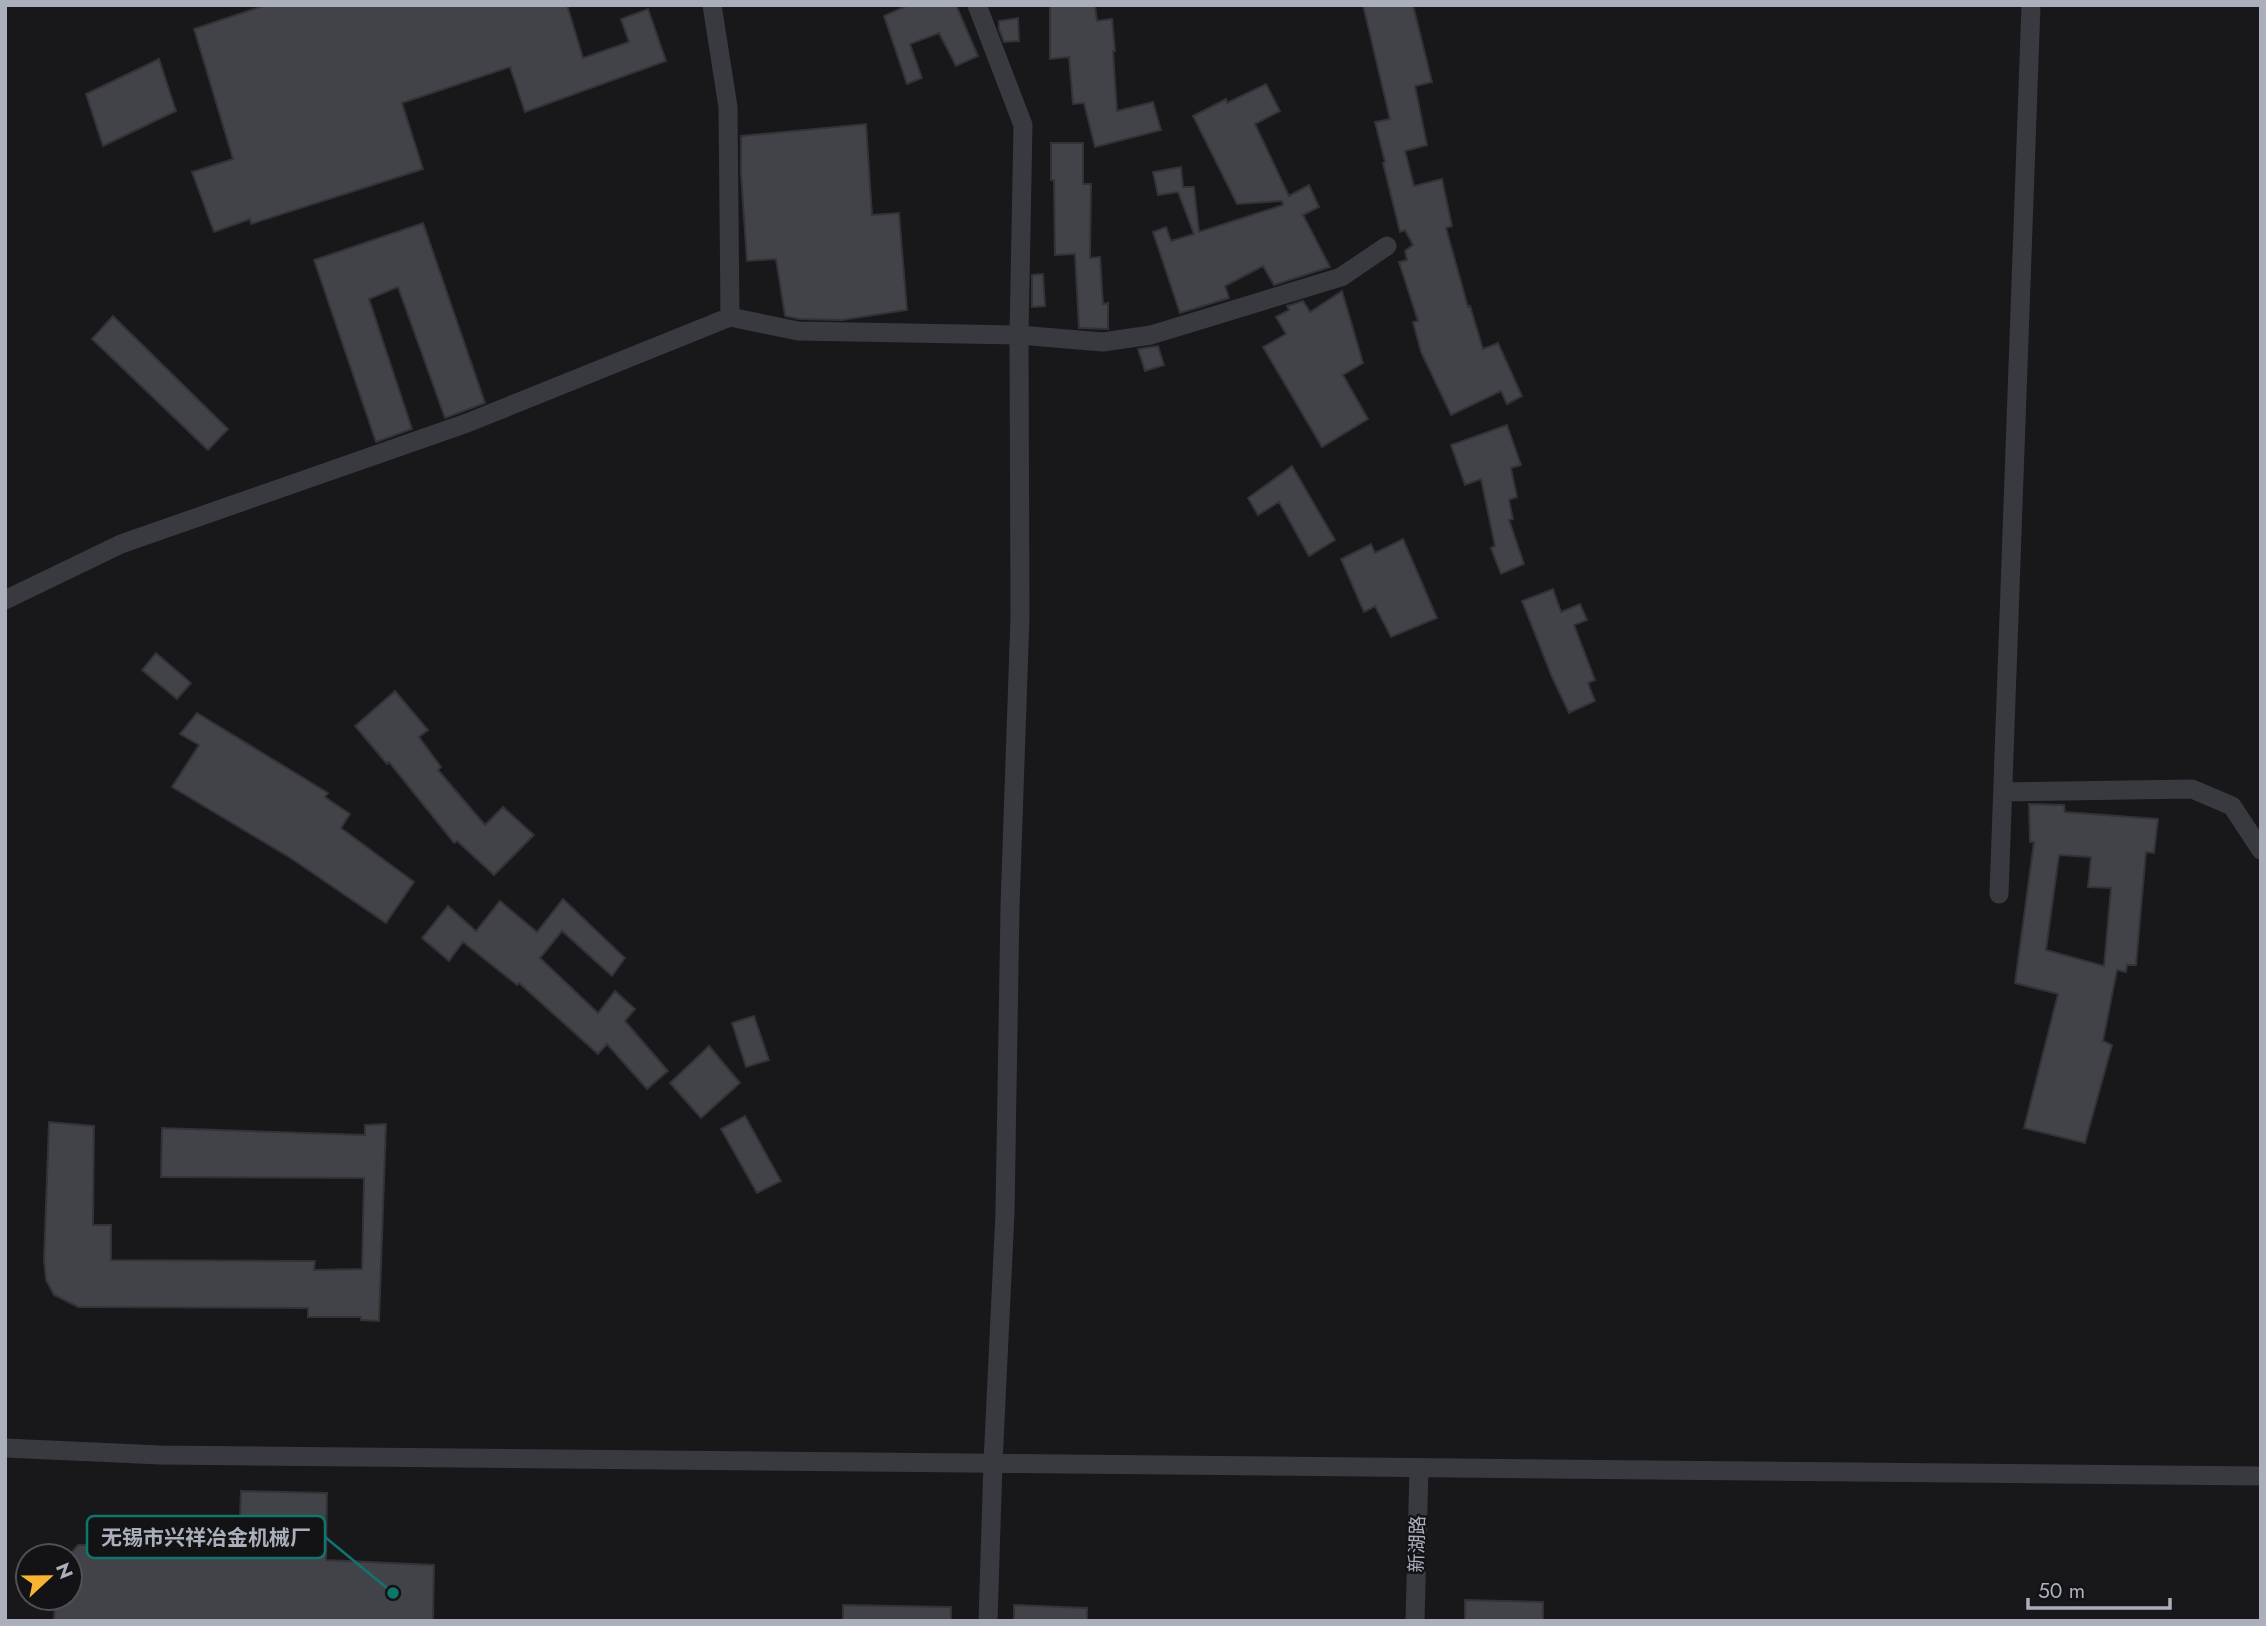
<svg xmlns="http://www.w3.org/2000/svg" width="2266" height="1626" viewBox="0 0 2266 1626" font-family="Jost,'Noto Sans SC',sans-serif">
<style>
.building{fill:#424348;stroke:#323237;stroke-width:2;fill-rule:evenodd}
.lines{fill:none;stroke-linecap:round;stroke-linejoin:round}
.minor{stroke:#393a40;stroke-width:19}
.labels{text-anchor:middle;dominant-baseline:central;stroke-width:5;stroke-linejoin:round;paint-order:stroke}
.street-label{font-size:19px;fill:#aaafbb;stroke:#131316}
.leader{fill:none;stroke:#0f766e;stroke-width:2.5}
.callout-dot{fill:#0f766e;stroke:#131316;stroke-width:2.5}
.callout{fill:#131316;stroke:#0f766e;stroke-width:2.5}
.callout-label{font-size:21px;text-anchor:middle;font-weight:bold;fill:#aaafbb}
</style>
<rect width="100%" height="100%" fill="#18181b"/>
<path class="building" d="M266,5h301l16,53 46,-16 -8,-23 27,-10 18,52 -141,51 -15,-45 -108,36 21,66 -172,55 -1,-5 -36,13 -22,-60 41,-13 -39,-130z
M908,5h48l22,51 -22,10 -17,-33 -29,11 12,34 -15,6 -23,-68z
M1050,5h45l2,16 15,-2 3,32h-2l4,60 36,-9 8,28 -66,17 -11,-44 -11,1 -4,-47 -19,2z
M1363,5h50l19,77 -17,4 12,59 -22,6 9,35 28,-7 10,47 -6,2 22,79 2,-1 13,43 15,-6 24,53 -15,8 -6,-13 -50,24 -30,-63 -8,-30 5,-1 -19,-59 8,-2 -2,-9 8,-6 -8,-15 -5,2 -17,-69 2,-1 -10,-40 15,-3z
M1018,18l1,23 -15,1 -5,-13v-8z
M159,59l17,52 -73,35 -17,-52z
M1266,84l14,27 -25,13 34,72 20,-11 10,22 -16,8 27,52 -56,18 -11,-19 -38,20 4,12 -49,15 -27,-81 13,-5 5,14 23,-7 -16,-42 -20,3 -5,-23 28,-5 2,20h11l5,45 84,-27 -1,-4 -45,3 -44,-88 33,-17 1,4z
M866,124l6,91 27,-2 8,97 -65,10 -43,-1 -14,-3 -9,-57 -29,2 -6,-87v-38z
M1051,143h32v41h8l-1,74 10,-1 3,47 5,-1v26l-29,-1 -4,-74 -20,1 -1,-75h-3z
M423,223l62,180 -40,15 -47,-131 -29,12 43,130 -36,13 -62,-182z
M1043,274l2,32 -13,1v-32z
M1342,291l21,72 -20,12 25,44 -46,28 -59,-100 23,-13 -10,-17 13,-7 -2,-4 16,-5 7,11z
M113,316l115,113 -20,21 -116,-111z
M1158,346l6,19 -19,6 -7,-22z
M1507,425l14,40 -10,3 6,29 -8,3 4,19 -4,1 15,44 -23,10 -10,-26 4,-2 -14,-67 -16,6 -14,-40z
M1292,466l43,74 -26,16 -30,-54 -21,13 -10,-17z
M1403,539l34,79 -46,19 -16,-31 -11,6 -23,-53 30,-15 4,9z
M1553,589l8,23 19,-8 7,16 -13,5 21,55 -7,3 7,18 -26,12 -17,-36 -30,-76z
M156,653l35,30 -14,16 -35,-29z
M395,691l33,39 -9,7 22,30 -3,3 47,55 18,-18 31,28 -40,40 -37,-34 -3,2 -65,-81 -2,2 -32,-38z
M197,713l131,80 -3,4 25,17 -9,14 73,54 -28,41 -94,-64 -120,-72 27,-42 -19,-11z
M2029,804l35,1 1,7 93,7 -4,34 -8,-1 -10,113h-9l-1,7 -9,-2 -14,71 9,4 -27,98 -61,-15 34,-134 -43,-11 19,-141h-4zM2059,855l32,2 -3,30 23,1 -7,78 -58,-16z
M563,899l62,59 -13,18 -50,-45 -22,27 58,55 17,-22 20,18 -10,12 43,50 -21,18 -40,-45 -9,10 -79,-71 -2,2 -54,-43 -14,19 -27,-23 26,-32 28,25 24,-30 37,31z
M754,1016l15,44 -23,7 -14,-44z
M709,1046l31,37 -39,35 -31,-35z
M745,1116l36,65 -24,12 -36,-64z
M49,1122l45,4 -1,99h18v35l204,1 -1,9 48,-1 2,-91 -203,-1 1,-49 203,7v-10l21,-1 -7,197 -18,-1v-3h-53v-9l-230,-1 -24,-12 -8,-15 -2,-20z
M241,1491l86,2 -1,67 108,5 -1,56h-379l1,-23h15v-44l8,-9h161z
M1465,1600l78,2v19h-78z
M843,1605l108,2v14h-108z
M1014,1605l73,3v13h-73z"/>
<g class="lines">
<path class="minor" d="M712,5l16,102 2,210 68,14 221,4 84,7 48,-7 190,-58 46,-31
M977,5l46,120 -4,210 1,282 -10,289 -5,307 -12,250 -5,158
M5,600l116,-56 346,-121 263,-106
M2003,792l189,-3 40,17 29,44
M1999,894l32,-889
M5,1448l156,7 2100,21
M1415,1621l4,-153"/>
</g>
<g class="labels">
<g class="street-label">
<text transform="translate(1417 1544) rotate(-88)">新湖路</text>
</g>
</g>
<path class="leader" d="M393 1593L325 1537"/>
<circle class="callout-dot" cx="393" cy="1593" r="7"/>
<rect class="callout" x="87" y="1516" width="238" height="42" rx="7"/>
<g class="callout-label">
<text x="206" y="1545">无锡市兴祥冶金机械厂</text>
</g>
<rect width="2266" height="1626" fill="none" stroke="#aaafbb" stroke-width="14"/>
<g transform="translate(49 1577) rotate(68)"><circle r="33" fill="#131316" stroke="#4f5158" stroke-width="2"/>
<path d="M0-5L12 26L0 18L-12 26Z" fill="#f9b531"/>
<text y="-10" font-size="19" font-weight="bold" text-anchor="middle" fill="#aaafbb">N</text>
</g>
<path d="M2028 1598v10h142v-10" fill="none" stroke="#aaafbb" stroke-width="3.5"/>
<text x="2038" y="1598" font-size="21" fill="#aaafbb" stroke="#131316" stroke-width="5" paint-order="stroke">50 m</text>
</svg>
